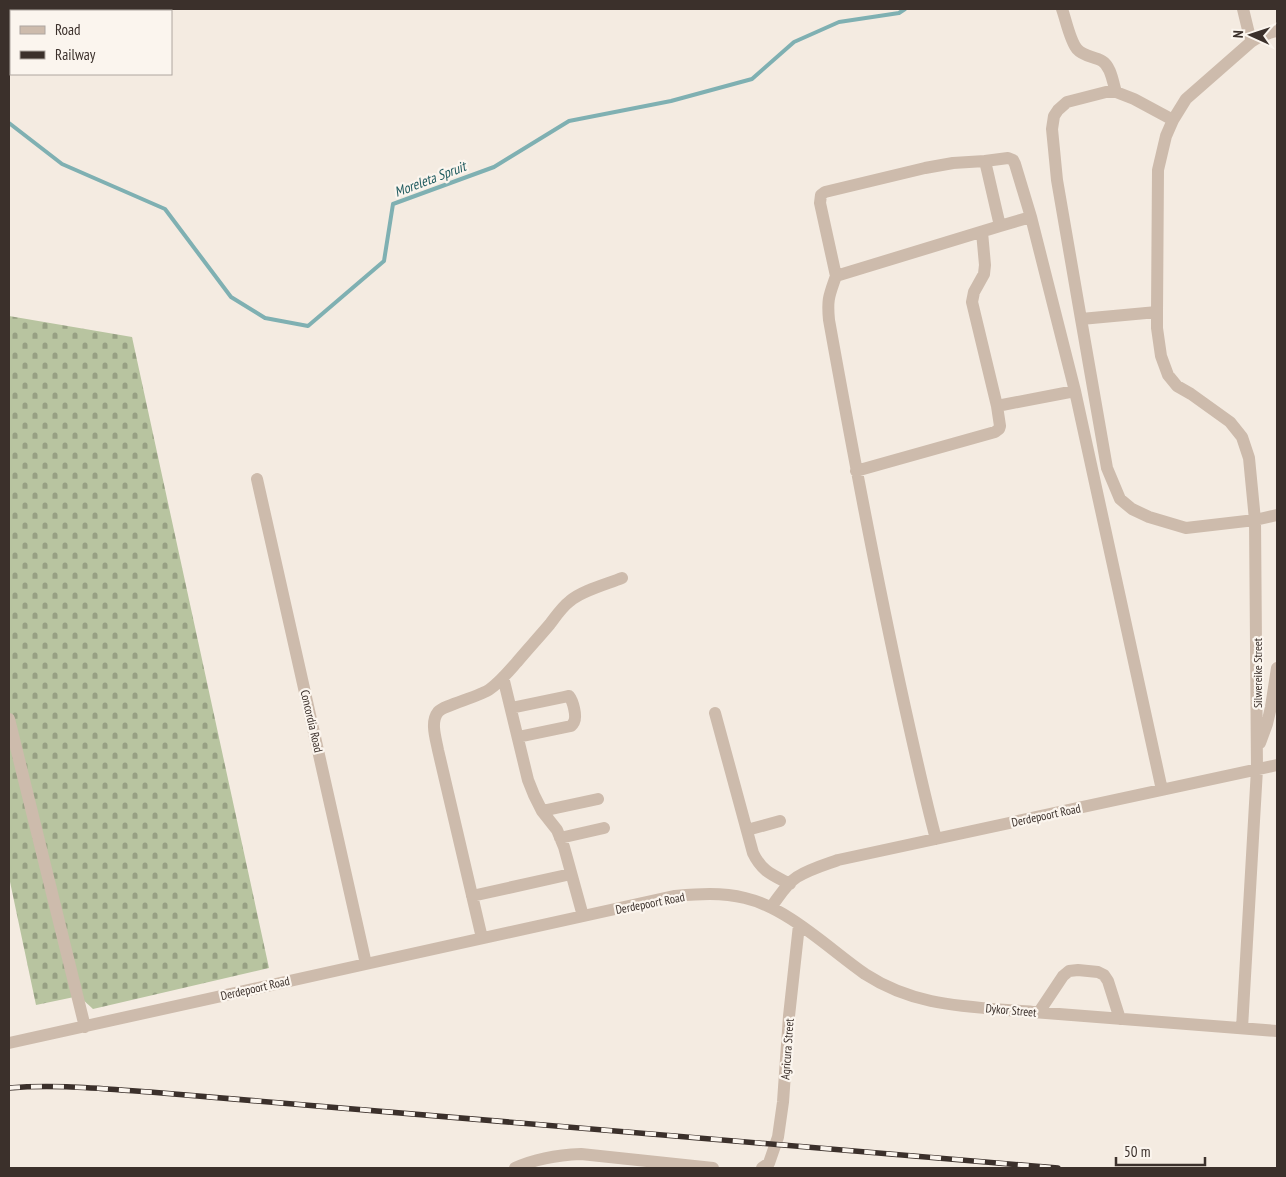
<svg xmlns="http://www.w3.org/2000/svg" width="1286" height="1177" viewBox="0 0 1286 1177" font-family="'PT Sans Narrow',sans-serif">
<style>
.cemetery{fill:url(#cemetery-stones)}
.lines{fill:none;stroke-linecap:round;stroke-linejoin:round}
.stream{stroke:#7fb0b2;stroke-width:4}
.minor{stroke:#cdbbac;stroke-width:12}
.rail-casing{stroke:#3b302b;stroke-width:5.5}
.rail{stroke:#fbf5ee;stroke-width:4;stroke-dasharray:11;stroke-linecap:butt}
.labels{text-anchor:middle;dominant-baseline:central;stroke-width:4.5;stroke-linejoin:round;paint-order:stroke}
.street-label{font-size:12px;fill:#3b302b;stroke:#fbf5ee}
.water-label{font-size:14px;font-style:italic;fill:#1f5a5e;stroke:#fbf5ee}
</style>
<defs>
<pattern id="cemetery-stones" width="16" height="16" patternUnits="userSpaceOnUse" patternTransform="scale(1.25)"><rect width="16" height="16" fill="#b8c4a0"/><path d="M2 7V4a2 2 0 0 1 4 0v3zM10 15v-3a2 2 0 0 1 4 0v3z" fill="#97a083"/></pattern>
</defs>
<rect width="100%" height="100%" fill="#f4ebe1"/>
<path class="cemetery" d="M9,316l123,21 137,631 -176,41 -14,-13 -43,9 -27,-128z"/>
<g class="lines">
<path class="stream" d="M9,123l53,41 103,45 66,88 34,21 43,8 76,-65 9,-57 101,-37 75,-46 102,-20 81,-22 42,-37 45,-20 60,-9 6,-4"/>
<path class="minor" d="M1062,9c4,11 8,32 15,40 7,8 17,7 25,12 9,5 11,22 14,31
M1243,9l8,33
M1173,120l-39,-21 -18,-7h-10l-39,10 -9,8 -4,6 -2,13 5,51 24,139 26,149 13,31 12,10 17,8 37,11 69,-8 22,-5
M985,161l23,-3 5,2 2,4 16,53
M836,276l-16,-73 1,-8 4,-3 100,-24 28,-5 32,-2 15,65
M1081,319l76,-7
M997,406l78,-15
M856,471l139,-39 4,-3 1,-3 -3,-20 -25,-104 2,-10 10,-18 1,-9 -3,-33
M257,479l109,485
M503,677l25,103 6,15 8,16 15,19 7,17 19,69
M511,708l53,-11 5,-1c4,5 8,20 5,26 -1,2 -2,3 -3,4l-53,11
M715,713l38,140c9,19 20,22 37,31
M9,719l76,308
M1260,743l7,-19 4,-17 6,-39
M542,811l56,-12
M747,830l33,-9
M560,838l44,-10
M936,839c-12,-45 -22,-91 -32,-136 -28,-127 -52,-255 -75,-383 -2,-21 0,-24 7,-44l164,-50 31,-9 44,174 87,399
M472,896l99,-22
M771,907c8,-10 15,-23 26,-30 13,-8 27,-12 41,-17l439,-95
M482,938l-44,-188c-2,-11 -8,-28 0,-38 6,-7 41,-15 52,-23 10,-7 19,-18 27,-27 11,-13 22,-25 33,-38 6,-8 12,-17 20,-23 11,-10 37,-17 52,-23
M1039,1012l24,-36 6,-5 9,-1 20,2 6,3 4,6 12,38
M1242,1028l15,-259 -2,-249 -6,-62 -7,-21 -12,-15 -39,-28 -14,-8 -9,-11 -7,-19 -4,-28v-16l1,-142 8,-34 7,-16 13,-21 65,-57c8,-6 17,-9 26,-11
M9,1043l357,-79 308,-68c24,-2 47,-4 71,2 43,10 84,51 120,76 20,13 43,22 66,27 33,7 68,8 102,11 81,7 163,12 244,19
M515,1168c22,-10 43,-13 66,-14l132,14
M762,1168l7,-5 9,-26 5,-35 6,-86 10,-91"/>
<g class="rail-casing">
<path id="rail" d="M9,1088c47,-4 94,1 141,4l908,76"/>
</g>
<use href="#rail" class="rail"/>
</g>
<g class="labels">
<g class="street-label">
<text transform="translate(1257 673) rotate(-90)">Silwereike Street</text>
<text transform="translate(312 721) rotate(77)">Concordia Road</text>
<text transform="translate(1046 815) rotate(-12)">Derdepoort Road</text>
<text transform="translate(650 903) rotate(-11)">Derdepoort Road</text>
<text transform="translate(255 988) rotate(-13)">Derdepoort Road</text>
<text transform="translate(1011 1010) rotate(5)">Dykor Street</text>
<text transform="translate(787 1049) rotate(-86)">Agricura Street</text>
</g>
<g class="water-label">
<text transform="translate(430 179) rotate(-21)">Moreleta Spruit</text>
</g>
</g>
<rect width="1286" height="1177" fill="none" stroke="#3b302b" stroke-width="20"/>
<rect x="10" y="10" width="162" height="65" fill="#fbf5ee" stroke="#aea6a0"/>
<rect x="20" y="26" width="25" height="8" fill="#cdbbac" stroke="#aea6a0"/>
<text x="55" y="35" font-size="15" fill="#3b302b">Road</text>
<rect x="20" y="51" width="25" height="8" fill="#3b302b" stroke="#aea6a0"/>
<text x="55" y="60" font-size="15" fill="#3b302b">Railway</text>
<g transform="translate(1251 35) rotate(273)" stroke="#fbf5ee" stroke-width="4" paint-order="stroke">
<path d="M0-4L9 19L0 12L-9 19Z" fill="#3b302b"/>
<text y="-8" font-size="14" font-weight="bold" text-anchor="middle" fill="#3b302b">N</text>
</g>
<path d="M1116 1157v8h89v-8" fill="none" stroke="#3b302b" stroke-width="2.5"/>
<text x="1124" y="1157" font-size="15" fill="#3b302b" stroke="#fbf5ee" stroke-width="4" paint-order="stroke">50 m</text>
</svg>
